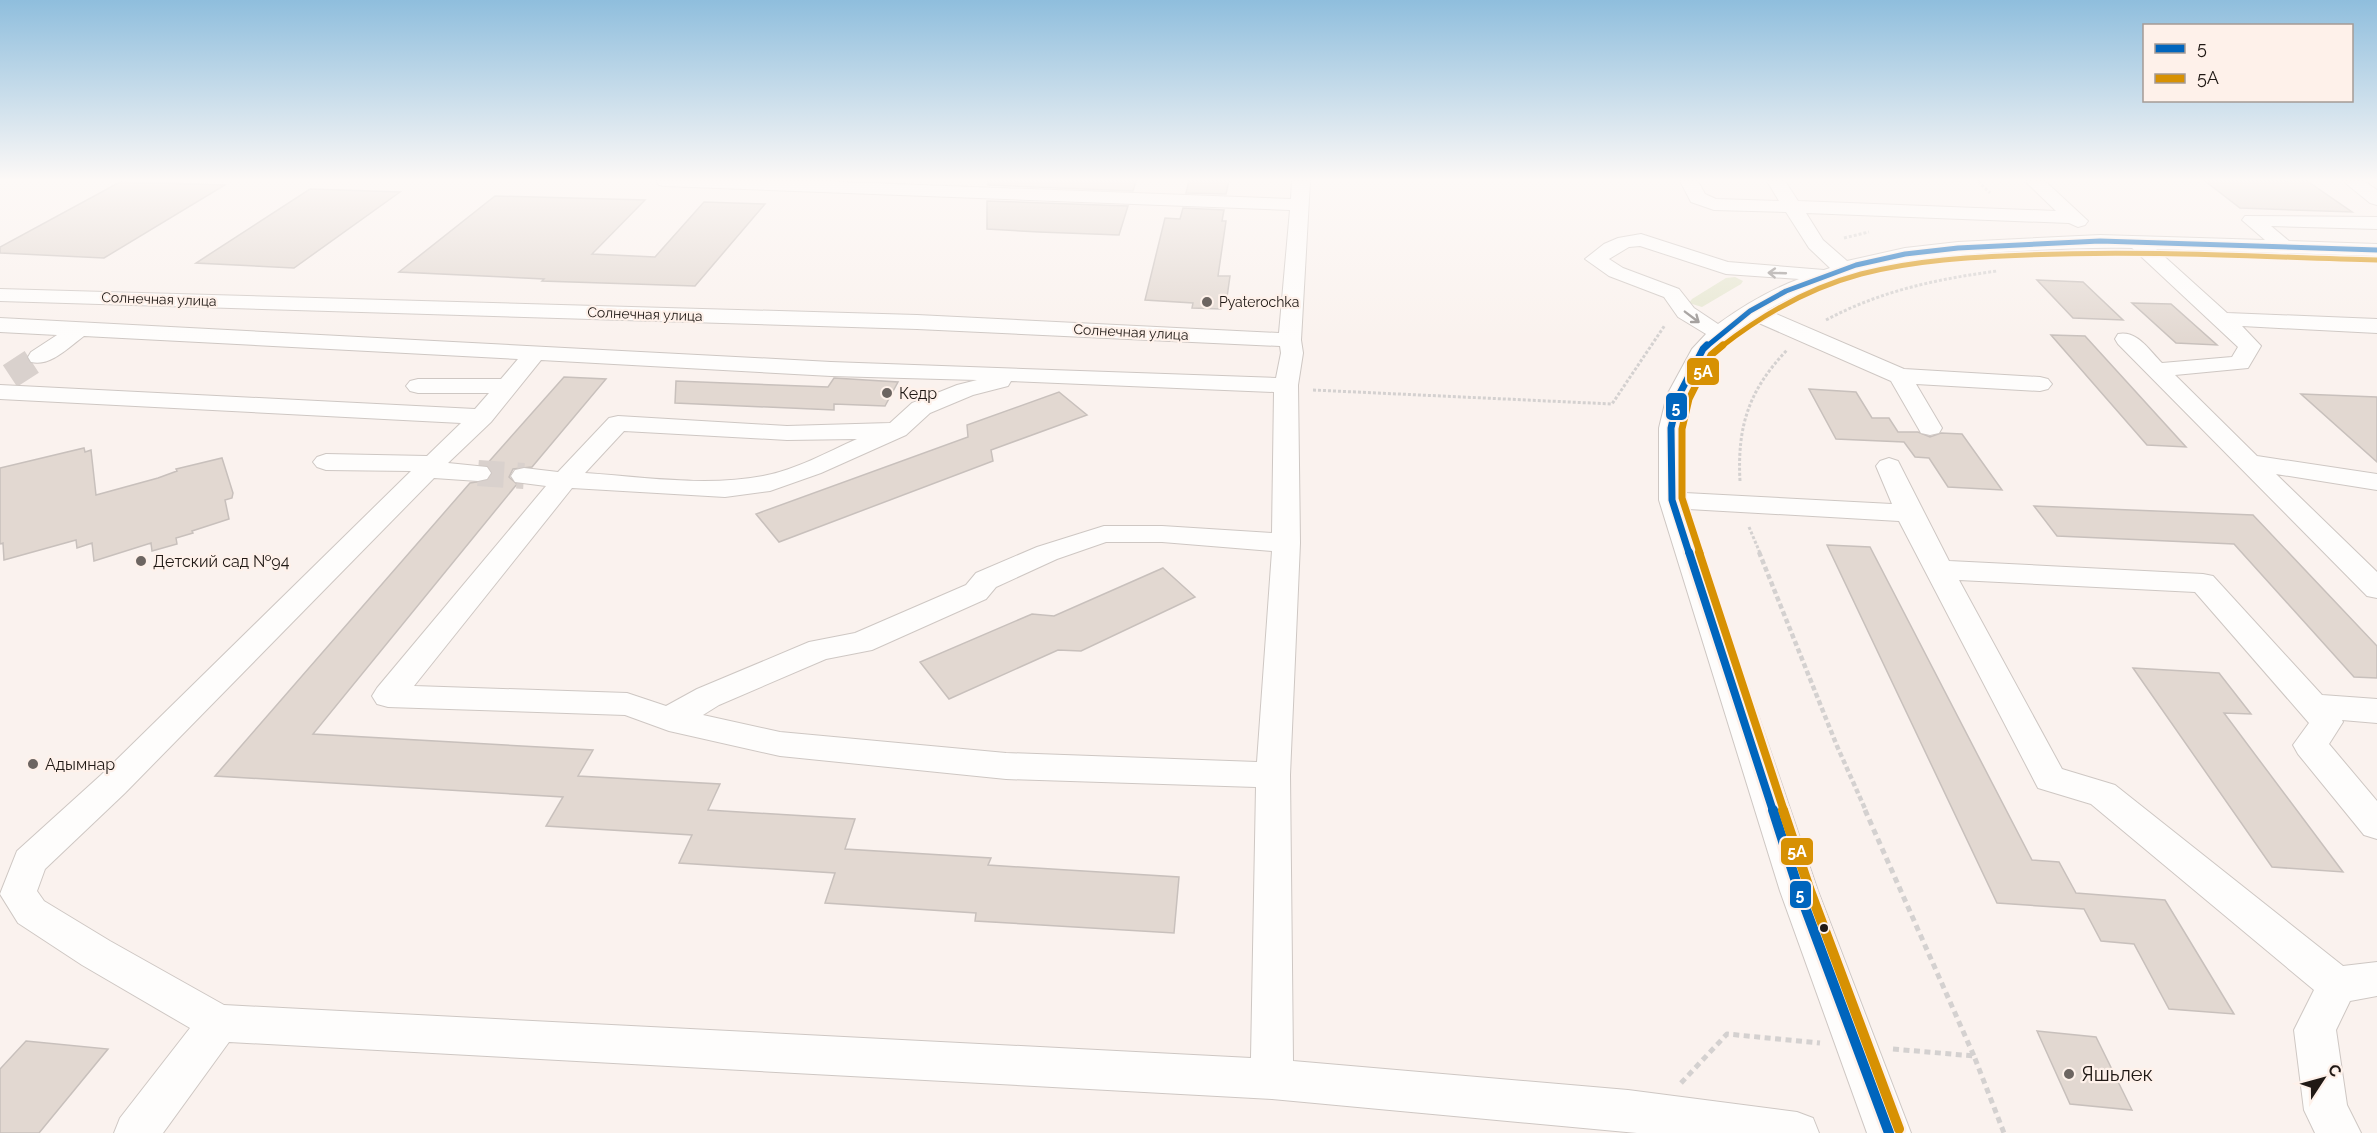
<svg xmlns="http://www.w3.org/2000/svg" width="2377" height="1133" viewBox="0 0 2377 1133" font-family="Raleway,sans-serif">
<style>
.green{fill:#e6e7d1}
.building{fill:#e2d8d1;stroke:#c8c0bc;stroke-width:1.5}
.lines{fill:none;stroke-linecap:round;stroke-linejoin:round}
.minor-tunnel{stroke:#d9d1cd;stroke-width:26;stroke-dasharray:26 13;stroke-linecap:butt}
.minor-casing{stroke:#cec7c3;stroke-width:2}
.path-far2{stroke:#d4d1d0;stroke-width:3;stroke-dasharray:3 2;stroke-linecap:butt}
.path-far1{stroke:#d4d1d0;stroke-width:4.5;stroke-dasharray:5 3;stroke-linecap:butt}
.path{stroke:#d4d1d0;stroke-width:5;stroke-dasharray:6 4.5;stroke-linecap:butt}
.minor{fill:#fefdfc;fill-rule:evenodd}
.bus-1-far3-casing{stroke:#fef1ea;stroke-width:8}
.bus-1-far2-casing{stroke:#fef1ea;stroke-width:10}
.bus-1-far1-casing{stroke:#fef1ea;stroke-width:13}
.bus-1-casing{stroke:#fef1ea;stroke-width:15}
.bus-2-far3-casing{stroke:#fef1ea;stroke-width:8}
.bus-2-far2-casing{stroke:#fef1ea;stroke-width:10}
.bus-2-far1-casing{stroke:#fef1ea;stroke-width:13}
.bus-2-casing{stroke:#fef1ea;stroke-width:15}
.bus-1-far3{stroke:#0065bd;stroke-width:5}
.bus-1-far2{stroke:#0065bd;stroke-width:7}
.bus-1-far1{stroke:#0065bd;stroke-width:8}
.bus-1{stroke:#0065bd;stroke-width:10}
.bus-2-far3{stroke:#d79103;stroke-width:5}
.bus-2-far2{stroke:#d79103;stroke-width:7}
.bus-2-far1{stroke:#d79103;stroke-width:8}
.bus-2{stroke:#d79103;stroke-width:10}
.oneway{stroke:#9a9694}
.poi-dot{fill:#6c6561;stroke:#fef1ea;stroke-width:2}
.bus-dot{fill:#201915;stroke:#fef1ea;stroke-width:2}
.labels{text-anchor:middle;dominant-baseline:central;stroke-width:4.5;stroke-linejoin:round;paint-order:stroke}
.far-street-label{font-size:14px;fill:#201915;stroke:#fef1ea}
.far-poi-label{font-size:14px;fill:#201915;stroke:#fef1ea;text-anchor:start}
.poi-label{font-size:16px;fill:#201915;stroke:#fef1ea;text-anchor:start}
.near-poi-label{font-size:20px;fill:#201915;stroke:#fef1ea;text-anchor:start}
.line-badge{stroke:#fef1ea;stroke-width:2}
.badge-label{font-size:16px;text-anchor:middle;font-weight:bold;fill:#fff}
</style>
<rect width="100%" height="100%" fill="#faf2ee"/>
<path class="green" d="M1735,277l8,4 -2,3 -39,23 -13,-4 3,-4 34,-21z"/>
<path class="building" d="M988,181h148l-3,10 -145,-6z
M1189,181h40l-3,13 -40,-1z
M2205,181h102l45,31 -112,-4z
M120,182l105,3 -121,73 -104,-5v-6z
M310,189l90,3 -106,76 -98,-5z
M495,196l150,4 -53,54 63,3 49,-55 61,2 -70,82 -153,-5 2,-2 -145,-7z
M987,201l141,5 -9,29 -80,-3 -52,-3z
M1183,208l41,2 -2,11h4l-8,55h12l-4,28h-4l-1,5 -29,-1 1,-5 -48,-3 20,-82 15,1z
M2037,280l46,2 40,38 -50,-2z
M2132,303l39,1 46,41 -41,-2z
M2051,335l34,1 101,111 -39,-2z
M564,377l42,2 -74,88 -19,2 -4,8 8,7 -204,250 280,16 -15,26 142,8 -12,26 147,9 -10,30 146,9 -3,7 191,12 -5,56 -199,-12 1,-8 -151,-10 10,-30 -156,-10 13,-28 -146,-9 17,-29 -348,-21 255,-293 19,-3 4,-8 -7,-7z
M834,378l64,4 -13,24 -51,-2v6l-159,-7 1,-22 152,6z
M1809,389l47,3 16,26h17l9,14h20l12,5 11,-4 21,1 40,56 -54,-3 -19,-29 -14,-1 -11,-15 -68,-3z
M1059,392l28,23 -96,35 2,11 -214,81 -23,-28 212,-77 -1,-12z
M2301,394l76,3v65z
M84,448l1,4 6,-2 5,45 62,-17 19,-7 -1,-2 46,-11 11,35 -1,5 -7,2 4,19 -37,12 1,2 -17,5 1,6 -25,7 -1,-8 -57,18 -2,-18 -15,5 -1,-8 -72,20 -1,-17 -3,1v-76z
M2034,506l219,9 124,131v32l-23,-1 -120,-133 -177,-8z
M1827,545l43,2 162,313 27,2 17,31 89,7 69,114 -65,-5 -35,-65 -33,-3 -17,-32 -87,-6z
M1163,568l32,29 -114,54 -23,-1 -109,49 -29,-37 112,-48 22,2z
M2133,668l86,5 32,41 -27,-1 119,159 -71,-5z
M2037,1031l59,6 36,73 -62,-6z
M26,1041l82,8 -69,84h-39v-64z"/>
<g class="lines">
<path class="minor-tunnel" d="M10,376l29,-19
M478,473l46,3"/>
<g class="minor-casing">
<path id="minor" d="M656,181h161l474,18 1,-18h18l-9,159 2,13 -5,32 2,158 -10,232 3,286 335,29 169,22 16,6 6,15h-182l-365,-34 -1043,-57 -66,91h-49l6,-15 70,-90 -108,-63 -64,-42 -18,-29 17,-43 84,-76 310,-304 -85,-1 -9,-3 -4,-5 4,-5 9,-3 101,2 34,-33 -461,-24v-14l475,24 14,-16h-71l-8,-2 -4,-5 4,-5 8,-2h83l17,-20 -434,-23c-15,11 -34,31 -53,26l-3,-5 3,-5 26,-17 -57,-3v-14l831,44 445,16 5,-25 -1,-7 -363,-17 -917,-28v-12l917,26 362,18 11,-123 -625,-24 -6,-1zM541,360l290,16 146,4 -20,5 -45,18 -22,20 -103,3 -169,-10 -9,2 -51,54 -34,-4 -9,2 -4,6 4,6 31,4 -169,202 -5,8 5,8 11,3 237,8 44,16 111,25 226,23 250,8 -5,271 -1027,-53 -114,-64 -66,-40 -7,-10 8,-22 80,-76 309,-315 44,3 9,-2 4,-6 -4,-6 -39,-4 43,-41zM1011,381l263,11 -2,141 -110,-7h-58l-67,21 -61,26 -10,12 -111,48 -46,9 -112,47 -31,17 -39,-13 -213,-7 158,-198 153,9 45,-6 51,-18 85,-38 24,-22 43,-18 35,-9zM624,431l163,9 70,-1c-30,13 -61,31 -94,37 -57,11 -120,1 -178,-3zM1106,542h56l110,9 -15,211 -251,-9 -226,-21 -77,-17 16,-10 107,-46 46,-9 114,-51 10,-12 61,-28z
M1680,181h18l7,13 11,5 63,2 -12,-20h18l13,20 258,10 -31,-30h20l43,40 -3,4 -7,2 -9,-4 -263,-10 17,27 24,21 58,-13 53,-6 142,-7 165,5 -23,-20 3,-4 132,1v12l-106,-3 18,15 88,3v12l-221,-7 71,64 150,6v14l-135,-7 19,20 -13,22 -73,7 82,81 120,18v16l-101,-16 101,98v26l-10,-2 -249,-252 -3,-5 3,-5c19,-4 31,16 44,29l70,-6 6,-10 -106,-99c-38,-1 -76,1 -114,3 -93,5 -169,13 -251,59l137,59 136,8 8,2 4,5 -4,5 -8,2 -124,-7 26,44 -3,5 -9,2 -9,-2 -30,-52 -139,-61c-13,9 -30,19 -40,33 -32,46 -28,87 -27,140l207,11 -16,-38 4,-5 9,-3 9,3 51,100 254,13 10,2 109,119 55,4v24l-35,-3 1,2 -14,22 48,57v38l-13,-4 -66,-81 -5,-9 16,-22 -114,-131 -236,-12 103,189 53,16 228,181 34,-4v34l-27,5 -14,29 11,75 14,28h-46l-11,-23 -10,-80 20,-40 -223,-186 -53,-16 -139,-267 -211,-12 130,382 93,242h-44l-87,-242 -121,-391v-72l8,-33 25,-46 14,-15 -28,-17 -14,-20 -55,-21 -24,-17 19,-15 14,-6 23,-4 87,28 96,8 6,-2 -21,-20 -23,-36 -72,-2 -23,-8zM1640,246l86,28 73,5c-29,11 -55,26 -81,45l-24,-16 -15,-19 -56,-21 -14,-9 20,-12z
M2343,181h21l13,9v15l-7,-2z"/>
</g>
<path class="path-far2" d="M1978,181l12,12
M1844,238l25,-6
M1826,320c54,-29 111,-41 171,-49
M1313,390l299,14 53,-79
M1740,481c-3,-55 9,-91 47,-131
M1749,527l11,26"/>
<path class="path-far1" d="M1759,552l78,194 29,65"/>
<path class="path" d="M1865,810l109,246
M1893,1049l81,7 30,77
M1681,1083l46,-49 93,9"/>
<use href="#minor" class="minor"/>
<g class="bus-1-far3-casing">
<path id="bus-1-far3" d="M1706,347l44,-36 36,-20 70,-26 49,-11 53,-6 142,-7 277,9"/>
</g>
<g class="bus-1-far2-casing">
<path id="bus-1-far2" d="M1689,553l-17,-53 -1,-72 8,-33 24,-46 4,-4"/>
</g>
<g class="bus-1-far1-casing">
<path id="bus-1-far1" d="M1689,552l84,259"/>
</g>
<g class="bus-1-casing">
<path id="bus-1" d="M1773,810l26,81 90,242"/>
</g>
<g class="bus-2-far3-casing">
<path id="bus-2-far3" d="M1721,347c42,-33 88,-59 140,-73 55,-14 110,-17 167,-19 116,-5 233,2 349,5"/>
</g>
<g class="bus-2-far2-casing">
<path id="bus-2-far2" d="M1700,553l-18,-55v-69l7,-30 22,-44 12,-10"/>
</g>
<g class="bus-2-far1-casing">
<path id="bus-2-far1" d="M1699,552l85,259"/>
</g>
<g class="bus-2-casing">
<path id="bus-2" d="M1783,810l26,78 90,241"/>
</g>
<use href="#bus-1-far3" class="bus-1-far3"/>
<use href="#bus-1-far2" class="bus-1-far2"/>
<use href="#bus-1-far1" class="bus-1-far1"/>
<use href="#bus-1" class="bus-1"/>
<use href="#bus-2-far3" class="bus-2-far3"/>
<use href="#bus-2-far2" class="bus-2-far2"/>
<use href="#bus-2-far1" class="bus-2-far1"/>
<use href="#bus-2" class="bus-2"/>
</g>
<defs><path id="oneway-shaft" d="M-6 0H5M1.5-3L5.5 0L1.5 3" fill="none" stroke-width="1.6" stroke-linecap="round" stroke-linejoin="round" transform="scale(1.5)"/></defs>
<g class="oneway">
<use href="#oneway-shaft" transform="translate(1777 273) rotate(-178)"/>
<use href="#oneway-shaft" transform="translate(1692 317) rotate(37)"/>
</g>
<linearGradient id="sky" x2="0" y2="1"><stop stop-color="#8fbedd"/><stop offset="0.53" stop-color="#fdf9f7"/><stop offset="1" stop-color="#fdf9f7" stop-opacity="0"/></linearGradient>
<rect width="2377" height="340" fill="url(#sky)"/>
<g class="poi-dot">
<circle cx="1207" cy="302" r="6"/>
<circle cx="887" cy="393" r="6"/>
<circle cx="141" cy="561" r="6"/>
<circle cx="33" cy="764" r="6"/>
<circle cx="2069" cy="1074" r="6"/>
</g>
<circle class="bus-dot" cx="1824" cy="928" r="5"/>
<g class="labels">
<g class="far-street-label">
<text transform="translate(159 299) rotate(2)">Солнечная улица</text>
<text transform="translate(645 314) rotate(2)">Солнечная улица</text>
<text transform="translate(1131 332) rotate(3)">Солнечная улица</text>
</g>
<g class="far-poi-label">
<text x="1219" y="302">Pyaterochka</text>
</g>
<g class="poi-label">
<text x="899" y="393">Кедр</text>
<text x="153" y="561">Детский сад №94</text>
<text x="45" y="764">Адымнар</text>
</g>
<g class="near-poi-label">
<text x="2081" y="1074">Яшьлек</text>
</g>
</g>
<g class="line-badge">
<rect x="1686" y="357" width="34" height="29" rx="6" fill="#d79103"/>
<rect x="1665" y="392" width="23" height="29" rx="6" fill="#0065bd"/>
<rect x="1780" y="837" width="34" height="29" rx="6" fill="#d79103"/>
<rect x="1789" y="880" width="23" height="29" rx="6" fill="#0065bd"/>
</g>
<g class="badge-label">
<text x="1703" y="377">5А</text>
<text x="1676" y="413">5</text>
<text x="1797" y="857">5А</text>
<text x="1800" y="900">5</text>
</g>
<rect x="2143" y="24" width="210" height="78" fill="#fef1ea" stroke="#a59b95" stroke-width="1.5"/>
<rect x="2155" y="44" width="30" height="9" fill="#0065bd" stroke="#a59b95" stroke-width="1.5"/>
<text x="2197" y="54" font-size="18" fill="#201915">5</text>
<rect x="2155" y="74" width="30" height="9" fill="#d79103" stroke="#a59b95" stroke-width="1.5"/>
<text x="2197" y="84" font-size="18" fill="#201915">5А</text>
<g transform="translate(2323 1079) rotate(54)" stroke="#fef1ea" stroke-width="4.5" paint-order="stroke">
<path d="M0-4.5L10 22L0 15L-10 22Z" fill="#201915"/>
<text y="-9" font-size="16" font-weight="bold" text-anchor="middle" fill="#201915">С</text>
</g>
</svg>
